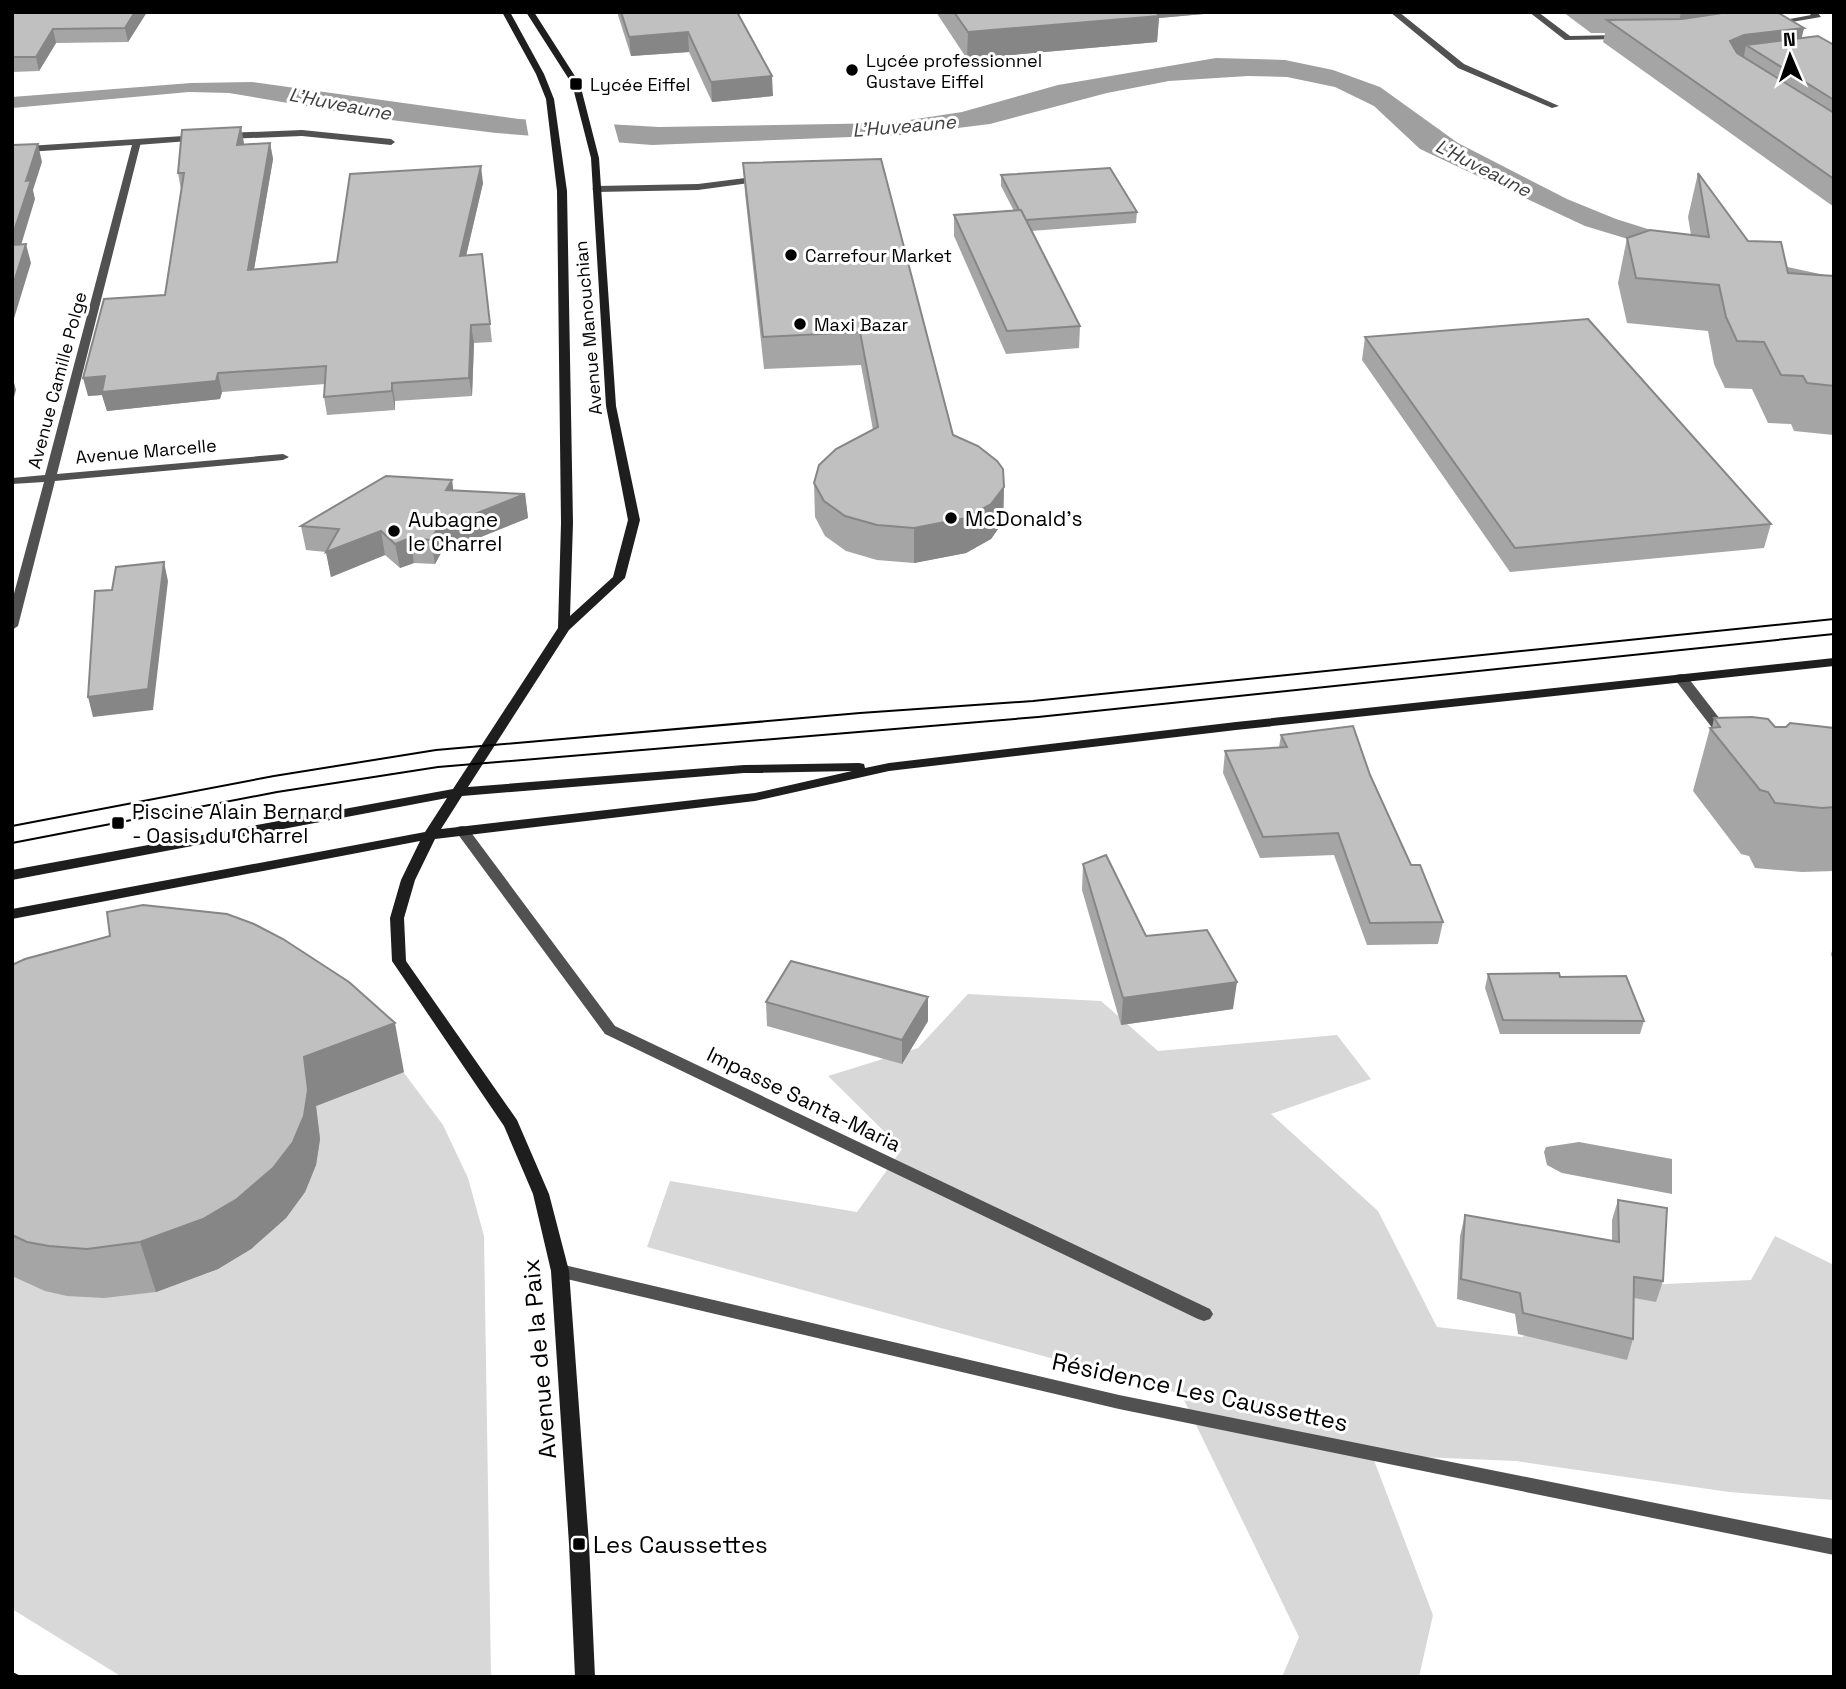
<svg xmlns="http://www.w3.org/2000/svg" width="1846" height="1689" viewBox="0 0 1846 1689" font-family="'Space Grotesk',sans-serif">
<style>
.green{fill:#d8d8d8}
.water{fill:#9f9f9f}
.pier{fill:#fff}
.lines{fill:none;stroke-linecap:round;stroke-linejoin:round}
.lane{fill:#515151;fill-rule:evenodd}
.street{fill:#515151;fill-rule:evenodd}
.secondary{fill:#1e1e1e;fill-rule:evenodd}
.tram-far1{stroke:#000;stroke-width:2}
.tram{stroke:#000;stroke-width:2.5}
.wall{fill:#a5a5a5}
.shaded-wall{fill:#868686}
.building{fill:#c0c0c0;stroke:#868686;stroke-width:2}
.poi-dot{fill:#000;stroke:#fff;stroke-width:2.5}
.labels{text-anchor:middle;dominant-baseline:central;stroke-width:6;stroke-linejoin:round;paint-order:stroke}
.far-poi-label{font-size:18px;fill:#000;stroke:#fff;text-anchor:start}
.far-street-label{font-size:18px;fill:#000;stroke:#fff}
.far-water-label{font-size:19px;font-style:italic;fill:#404040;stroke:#fff}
.poi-label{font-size:21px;fill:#000;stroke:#fff;text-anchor:start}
.street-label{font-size:21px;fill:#000;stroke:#fff}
.near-street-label{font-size:24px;fill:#000;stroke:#fff}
.near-poi-label{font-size:24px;fill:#000;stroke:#fff;text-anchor:start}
</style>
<rect width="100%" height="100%" fill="#fff"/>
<path class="green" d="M968,994l133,7 57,50 179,-16 34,44 -100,35 107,97 59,116 85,10 123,-52 106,-5 24,-44 59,29v235l-105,-8 -213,-31 -144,-6 61,160 -14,62h-137l17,-40 -118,-243 -534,-147 23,-66 187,31 45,-63 -74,-73 90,-28z
M12,1021l389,48 42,56 25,53 16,58 7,441h-369l-110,-68z"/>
<path class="water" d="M1216,58l69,2 48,10 47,17 78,56 109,56 49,20 111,35 107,23v16l-120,-28 -129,-39 -165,-77 -46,-43 -39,-19 -48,-10 -39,-1 -79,5 -62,12 -117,31 -89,11 -249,10 -156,-12 -113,-14 -154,-26 -40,-1 -177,16v-11l179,-14 61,-1 267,37 140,8 231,-4 72,-11 96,-27z
M1579,1142l93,17v35l-110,-21 -15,-8 -3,-13 2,-5z"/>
<path class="pier" d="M525,116l88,5 7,25 -91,-7z"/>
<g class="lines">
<path class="lane" d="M1390,12h9l65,52 95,42 -7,2 -94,-40z
M1529,12h9l32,24 51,-1 4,2 -4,2 -56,1z
M1808,12h9l4,5 -48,8 -4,-2 42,-8z
M302,130l89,9 4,3 -4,3 -89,-9 -76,3 -4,-3 4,-3z
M199,135l3,1v4l-65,5 -4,-3 4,-3z
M761,176l3,1v4l-66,9 -101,2 -5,-3 5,-3 101,-2z
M1681,674l5,1 44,57 2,3 -2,3h-10l-44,-57 -1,-3 1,-3z"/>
<path class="street" d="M137,139l4,3 -84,332 226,-20 6,3 -6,3 -228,21 -37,145 -6,4v-29l32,-119 -32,2v-6l33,-3 87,-330 -120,8v-6z
M462,826l5,1 148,199 595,283 3,5 -3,5 -6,2 -6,-2 -593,-285 -148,-201 -2,-3 2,-3z
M560,1264l559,131 715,144v16l-715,-146 -565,-133 -3,-5 3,-5z"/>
<path class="secondary" d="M502,12h8l34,62 10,25 13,92 6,332 -3,93 43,-39 15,-57 -22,-114 -15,-248 -19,-74 -46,-72h8l46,72 19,74 17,248 24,114 -15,58 -56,52 -101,157 276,-22 115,-2 5,1 1,4 24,-5 347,-41 598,-64v8l-598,64 -347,41 -134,30 -320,38 -20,41 -11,38 2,43 111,159 32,74 20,77 20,273 6,133h-20l-6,-133 -18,-273 -18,-77 -29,-68 -112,-165 -2,-43 11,-38 19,-39 -408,78v-10l413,-77 22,-34 -435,82v-10l441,-81 105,-161 3,-105 -4,-332 -11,-92 -10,-25zM852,771l-97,22 -314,36 21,-33 282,-23z"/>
<path class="tram-far1" d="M12,826l262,-50 162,-26 424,-37 173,-12 801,-82
M12,843l265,-51 161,-25 600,-50 796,-83"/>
<path class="tram" d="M12,1673l8,4"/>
</g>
<path class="wall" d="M12,12h135l-19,30 -72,1 -17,28 -27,1z
M617,12h120l36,84 -61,6 -23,-50 -58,4z
M936,12h290l-67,6 -2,24 -190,17z
M1563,12h214l27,16 -3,10 33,7v162l-231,-165 2,-9h-14z
M244,143v2l26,-2 3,16 -19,110 83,-7 146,-79 -17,73 16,-2 10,88 -18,1 -2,53 -77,5v9l-68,5 -3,-18 1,-13 -103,8 -2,7 -113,12 -5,-16 -14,1 77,-101 16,-105 -3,-17z
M743,163l210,272 51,52 -1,35 -12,17 -25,14 -52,10 -37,-3 -31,-9 -21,-15 -10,-19 -1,-34 59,-53 -12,-65 -97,4 -19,-176z
M1698,173l50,68 40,32 46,3v159l-40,-4 -3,-7 -23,-1 -16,-34 -27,-1 -11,-24 -6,-33 -81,-8 -9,-40 9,-45 64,-3 -3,-18z
M1001,175l136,37 -1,11 -105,8 49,95 -1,22 -73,6 -52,-118v-21l60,-4 -13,-25z
M1365,337l406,187 -7,24 -254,24 -148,-212z
M452,480l1,10 72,4 3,24 -87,35 -6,11 -21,-1 -14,5 -15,-13 -54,22 -5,-25 -20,-2 -5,-24z
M1714,718l61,9 59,1v143l-32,1 -47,-4 -6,-12 -8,-2 -48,-63 17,-63h2z
M1281,735l89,40 41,90 32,57 -5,22 -71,1 -33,-90 -74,3 -37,-85 2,-22 54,-4z
M1083,864l63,72 87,73 -112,16 -39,-135z
M1834,945v20l-3,-11z
M12,965l392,107 -88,34 4,33 -4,26 -11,27 -19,26 -35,31 -33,20 -62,23 -52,6 -37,-2 -22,-5 -33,-15z
M1488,974l72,3 84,44 -4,13h-140l-15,-46z
M766,1002l162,19 -26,43 -135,-38z
M1618,1200l45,81 -7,21 -22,-4 -1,41 -6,21 -109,-26 -3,-20 -58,-15 3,-63 5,-21 147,26v-21z"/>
<path class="shaded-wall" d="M135,12h12l-19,30 -3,-14z
M1138,12h88l-67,6 -2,24 -190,17 1,-27z
M1681,12h71l-75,19z
M1804,28l-5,21 -53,-4 -2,11 -5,1 -9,-16 14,-6z
M53,29l3,14 -17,28 -3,-14z
M688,32l1,20 -58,4 -2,-19z
M772,76l1,20 -61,6 -1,-20z
M241,127l3,16 -4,19 -3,-17z
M270,143l3,16 -22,128 -3,-17z
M38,144l4,18 -9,28 2,9 -20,66 -3,-9v-19l14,-56z
M481,166l2,17 -21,90 -2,-17z
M26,244l5,19 -19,62v-37z
M471,325l3,18 -2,53 -3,-18z
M218,373l4,19 -2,7 -113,12 -5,-16 -14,1 -5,-18 22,-2z
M12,375l4,15 -4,14z
M392,383l3,18v9l-3,-19z
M452,480l3,24 -9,-14z
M1004,487l-1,35 -12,17 -25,14 -52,10v-35z
M525,494l3,24 -87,35 -6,11 -4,-24 6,-11z
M381,531l4,24 -54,22 -5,-25z
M410,538l4,25 -14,5 -5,-24z
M164,562l4,19 -15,129 -60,7 -5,-20z
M1237,982l-4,27 -112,16 2,-27z
M928,997v24l-26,43v-24z
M395,1023l9,49 -88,34 4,33 -4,26 -11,27 -19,26 -35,31 -33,20 -62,23 -16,-50 164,-185z"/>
<path class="building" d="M12,12h123l-10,16 -72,1 -17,28h-24z
M621,12h116l35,64 -61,6 -23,-50 -59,5z
M954,12h202l3,4 -191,16z
M1729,12h48l27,16 -60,7 -14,6 7,12 97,60v66l-227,-159 75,-1z
M1818,36l16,9v55l-88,-55z
M241,127l-4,18 33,-2 -22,127 89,-8 13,-88 131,-8 -21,90 22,-2 8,70 -19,1 -2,53 -77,5v8l-68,6 2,-31 -108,7 -2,8 -114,11 3,-16 -22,2 21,-79 61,-4 19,-122h-6l4,-43z
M38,144l-12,37 5,-1 -19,57v-92z
M881,159l72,276 25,11 19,15 6,8 1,18 -13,17 -25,14 -52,10 -37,-3 -32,-9 -21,-15 -10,-18 5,-18 17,-16 42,-22 -18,-95 -97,5 -20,-174z
M1110,168l27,44 -111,8 -5,-10h-2l-18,-35z
M1698,173l50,68 33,1 7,31 46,3v110l-27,-3 -4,-7 -22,-1 -17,-33 -27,-1 -11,-24 -7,-32 -83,-7 -9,-40 23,-8 59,7z
M1021,210l59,116 -73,5 -53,-116z
M26,244l-14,44v-43z
M1588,319l183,205 -256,24 -150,-211z
M386,476l66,4 -6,10 79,4 -88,35 -6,11 -21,-2 -15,6 -14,-13 -55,21 13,-23 -38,-3z
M164,562l-16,127 -60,8 7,-106 17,-1 4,-23z
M1752,717l16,2 7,8h11l4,-4 44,5v79l-12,1 -47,-5 -7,-11 -8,-2 -50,-62 10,-1 -6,-9z
M1353,726l17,49 41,90h9l23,57 -73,1 -32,-90 -75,4 -38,-86 62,-4 -6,-12z
M1106,855l40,81 61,-6 30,52 -114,16 -40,-134z
M143,905l84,9 27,10 29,15 66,43 46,41 -91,34 4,33 -4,26 -11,26 -20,26 -36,31 -34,20 -63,23 -53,7 -38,-3 -22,-4 -15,-7v-270l13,-6 85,-23 -3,-24z
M791,961l137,36 -26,43 -136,-38z
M1559,973l1,4 66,-1 18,45 -141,-1 -15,-46z
M1618,1200l49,8 -4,73 -29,-4 -1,62 -110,-26 -3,-20 -59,-14 4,-64 154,27z"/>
<g class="poi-dot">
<circle cx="852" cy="70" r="7"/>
<rect x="569" y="77" width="14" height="14" rx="3.5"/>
<circle cx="791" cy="255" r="7"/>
<circle cx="800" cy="324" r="7"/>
<circle cx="951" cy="518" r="7"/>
<circle cx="394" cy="531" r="7"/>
<rect x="111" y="816" width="14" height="14" rx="3.5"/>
<rect x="572" y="1537" width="14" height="14" rx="3.5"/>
</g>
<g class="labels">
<g class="far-poi-label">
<text x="866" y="60">Lycée professionnel<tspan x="866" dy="21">Gustave Eiffel</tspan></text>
<text x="590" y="84">Lycée Eiffel</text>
<text x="805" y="255">Carrefour Market</text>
<text x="814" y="324">Maxi Bazar</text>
</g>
<g class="far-street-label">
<text transform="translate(588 328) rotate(-95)">Avenue Manouchian</text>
<text transform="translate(57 380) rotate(-75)">Avenue Camille Polge</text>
<text transform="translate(146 451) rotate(-5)">Avenue Marcelle</text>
</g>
<g class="far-water-label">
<text transform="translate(340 104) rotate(11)">L'Huveaune</text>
<text transform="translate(904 126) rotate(-5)">L'Huveaune</text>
<text transform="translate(1483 168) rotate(27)">L'Huveaune</text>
</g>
<g class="poi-label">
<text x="965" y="518">McDonald's</text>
<text x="408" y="519">Aubagne<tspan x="408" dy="24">le Charrel</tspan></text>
<text x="132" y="811">Piscine Alain Bernard<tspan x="132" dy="24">- Oasis du Charrel</tspan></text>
</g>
<g class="street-label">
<text transform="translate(804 1099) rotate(26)">Impasse Santa-Maria</text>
</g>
<g class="near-street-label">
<text transform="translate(539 1359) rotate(-95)">Avenue de la Paix</text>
<text transform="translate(1200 1392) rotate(12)">Résidence Les Caussettes</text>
</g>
<g class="near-poi-label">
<text x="593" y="1544">Les Caussettes</text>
</g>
</g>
<rect width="1846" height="1689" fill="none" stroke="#000000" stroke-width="28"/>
<g transform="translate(1790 56) rotate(358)" stroke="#ffffff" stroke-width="5" paint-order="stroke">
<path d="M0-5L12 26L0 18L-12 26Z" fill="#000000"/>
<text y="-10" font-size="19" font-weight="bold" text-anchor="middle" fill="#000000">N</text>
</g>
</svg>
